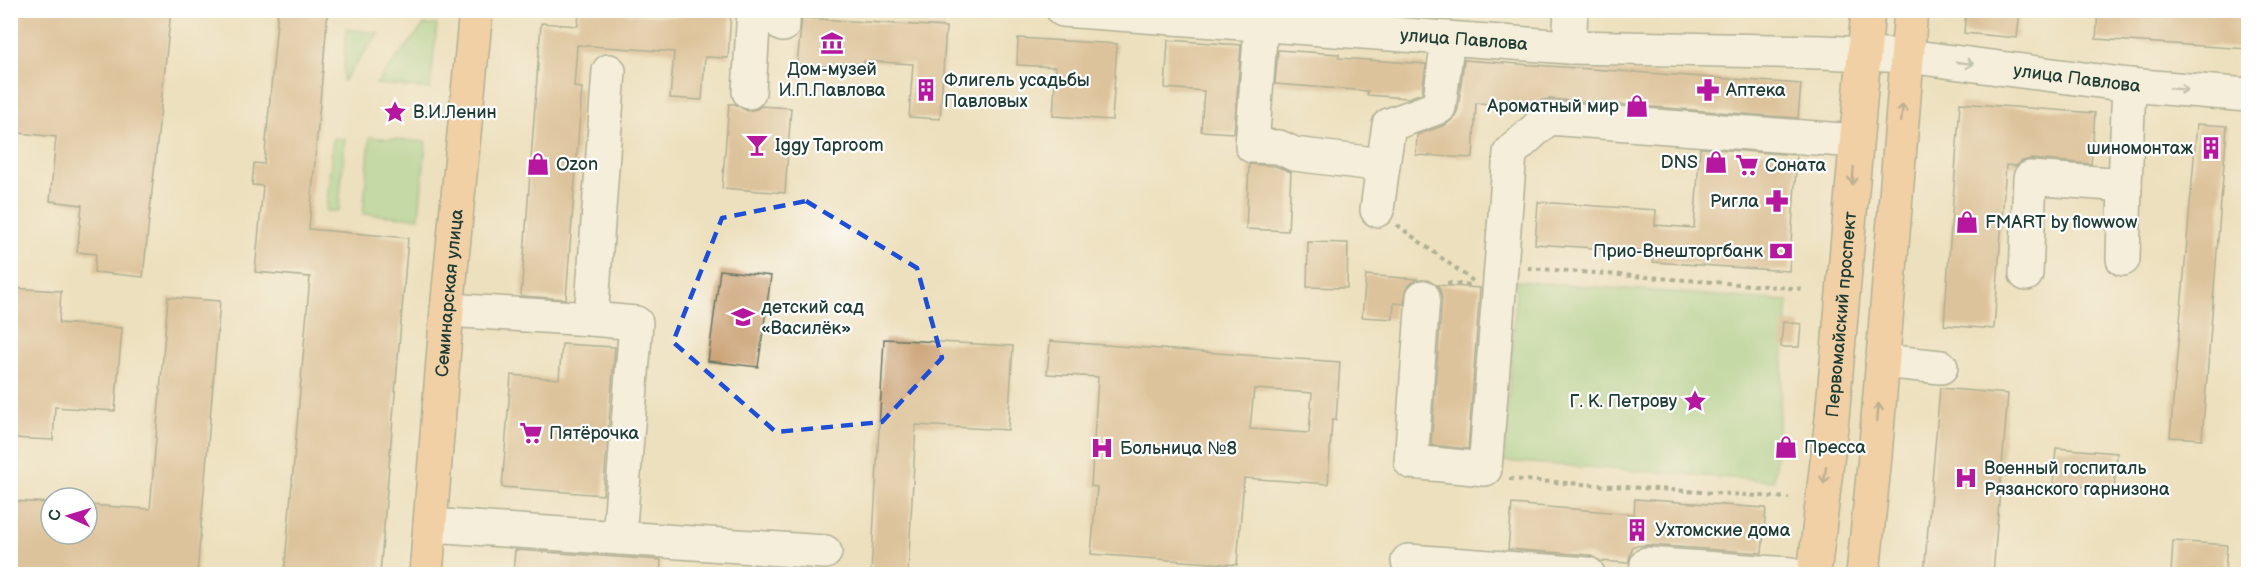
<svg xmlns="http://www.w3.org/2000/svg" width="2259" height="585" viewBox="0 0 2259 585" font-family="'Balsamiq Sans',sans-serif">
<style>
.green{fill:#92d086;stroke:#58865d;stroke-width:1.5}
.building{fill:#cba173;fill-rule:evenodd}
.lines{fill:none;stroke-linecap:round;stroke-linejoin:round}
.minor-casing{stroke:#677664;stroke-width:36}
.major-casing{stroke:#677664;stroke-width:36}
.path{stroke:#677664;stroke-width:4;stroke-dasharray:4.5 4.5;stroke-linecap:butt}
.minor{stroke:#fff;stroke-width:33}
.major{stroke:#f8bd89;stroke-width:33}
.oneway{stroke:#8f9e9a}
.oneway2{stroke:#81775a}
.marked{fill:none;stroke:#1d4ed8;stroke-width:4.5;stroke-dasharray:12 8;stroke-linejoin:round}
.labels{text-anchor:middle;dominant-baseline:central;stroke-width:4.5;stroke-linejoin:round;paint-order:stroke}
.street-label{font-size:18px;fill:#1f3d34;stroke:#fff}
.poi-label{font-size:18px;fill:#1f3d34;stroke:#fff;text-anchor:start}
</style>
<rect width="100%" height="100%" fill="#fff"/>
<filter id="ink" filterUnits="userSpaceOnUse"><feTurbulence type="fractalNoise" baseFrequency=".0167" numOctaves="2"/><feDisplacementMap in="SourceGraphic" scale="12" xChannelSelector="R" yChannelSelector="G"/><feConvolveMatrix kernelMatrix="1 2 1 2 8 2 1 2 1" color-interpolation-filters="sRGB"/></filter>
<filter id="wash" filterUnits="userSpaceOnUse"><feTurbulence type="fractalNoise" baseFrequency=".008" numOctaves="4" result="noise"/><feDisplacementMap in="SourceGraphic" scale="24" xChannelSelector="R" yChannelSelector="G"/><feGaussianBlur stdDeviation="1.35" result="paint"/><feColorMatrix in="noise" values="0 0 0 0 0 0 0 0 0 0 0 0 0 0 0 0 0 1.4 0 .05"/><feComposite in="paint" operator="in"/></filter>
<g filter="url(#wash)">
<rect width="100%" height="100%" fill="#ede0be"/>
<path class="green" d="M424,25h13l-7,64 -54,-5z
M346,29l33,4 -36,48z
M370,137l56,5 -7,76 -56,-4z
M333,138l12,1 -6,72h-13z
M1517,281l271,20 -14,180 -270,-20z"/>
<g id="blocks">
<path class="building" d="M10,10h161l-28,267 -49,-5 2,-18 -19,-2 5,-47 -32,-4 6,-64 -46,-5z
M278,10h50l-19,219 99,9 -28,336h-96l26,-297 -55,-5 8,-86 -11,-1 2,-22 10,1z
M579,10l97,7 1,-7 54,2 -3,46 -23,-1 -3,43 -32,-2 4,-46 -97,-7 -3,42 8,1 -16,211 -45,-3 20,-273 37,3z
M1966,10h54l-3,28 -53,-5z
M2098,10h150v39l-152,-10z
M802,18l144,9 -6,92 -31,-2 4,-53 -49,-3v8l-67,-5z
M1018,38l99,6 -5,76 -59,-4 3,-49 -39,-2z
M1168,40l73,5 -7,88 -33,-2 3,-40 -39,-3z
M1278,50l61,4v4l87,6 -4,29 -14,5 -41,-3 1,-4 -93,-7z
M1464,60l337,24 -3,34 -249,-19 -8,1 -7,6 -58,-3 -3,55 -57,-3 1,-20 28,-10 9,-7 4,-9z
M1960,103l135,10 -4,51 -60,-5 -9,2 -6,5 -10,-1 -12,164 -50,-4z
M729,104h6l12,7 10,-2 4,-3 30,2 -6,85 -63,-5z
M2197,124l30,2 -25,313 -32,-2z
M1700,148l97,7 -8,116 -136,-9v-10l-118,-8 3,-42 118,8 -1,15 39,3z
M1249,164l26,2 16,6 -3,59 -42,-2z
M1308,242l40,1 -1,45 -40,-1z
M720,270l51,6 -13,91 -50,-6z
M1366,275l51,4 -10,8 -3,17 -10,-1 -1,16 -31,-2z
M1437,285l43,3 -12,161 -37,-4 11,-147 -2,-9z
M10,288l51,3 -2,32 63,5 -7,83 -60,-4 -2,33 -43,-2z
M168,297l52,4 -23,273h-187v-73l41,2v31h36v-29l63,4z
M1783,322l18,2 -2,23h-18z
M884,339l129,7 -5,84 -92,-5 -8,149h-37z
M1050,341l290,21 -4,58h-4l-4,64 -84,-6 -7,87 -146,-11 6,-67 -6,-1 7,-109 -51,-3zM1254,389l58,4 -3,40 -59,-4z
M562,344l53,3 -12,148 -101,-8 9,-112 48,4z
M1940,388l68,6 -15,180h-69z
M2056,448l61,5 -3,36 -61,-5z
M1635,499l131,9 -4,45 -114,-8 -15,1 -5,17 -28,-2 -11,-6 -81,-6 4,-45 122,10z
M2173,541l54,4 -2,26 -16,-1v4h-38z
M515,550l146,10 -1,14h-147z"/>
</g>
</g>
<g filter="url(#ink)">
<use href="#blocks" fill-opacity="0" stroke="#677664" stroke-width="1.5"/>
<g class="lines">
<g class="minor-casing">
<g id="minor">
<path d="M783,10v15"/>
<path id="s1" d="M1063,10l506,37 254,5 84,4 222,29 119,10"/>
<path d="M1261,25l-9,121 27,1 15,7 89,11 6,-40 50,-18 9,-69"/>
<path d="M1569,47l2,-37"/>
<path d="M749,92l5,-82"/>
<path d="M1377,210l6,-45"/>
<path d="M2123,259l2,-74"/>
<path d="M2026,274l4,-96 95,7 4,-100"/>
<path d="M1423,297l-12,165 74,7 25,-316 38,-35 308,23"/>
<path d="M447,310l144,9 18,-248"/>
<path d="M591,319l45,4 -17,215"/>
<path d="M1882,361l59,6"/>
<path d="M430,525l395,27"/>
<path d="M1408,561l180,13"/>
<path d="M1646,574l1,-10 144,10"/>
</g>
</g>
<g class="major-casing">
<g id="major">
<path id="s2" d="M426,574l21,-264 29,-300"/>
<path id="s3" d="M1814,574l18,-156 36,-408"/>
<path d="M1863,574l12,-118 36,-446"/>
</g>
</g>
<path class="path" d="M1397,225l76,56
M1528,268l277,21
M1447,283l26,2
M1509,479l280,19"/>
<use href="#minor" class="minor"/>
<use href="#major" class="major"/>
</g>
<defs><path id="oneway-shaft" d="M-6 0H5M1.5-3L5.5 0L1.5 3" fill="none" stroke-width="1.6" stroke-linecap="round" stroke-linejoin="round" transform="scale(1.5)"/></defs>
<g class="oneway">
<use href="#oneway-shaft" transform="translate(1965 63) rotate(7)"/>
<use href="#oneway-shaft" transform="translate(2179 89) rotate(5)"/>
</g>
<g class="oneway2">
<use href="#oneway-shaft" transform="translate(1902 113) rotate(-85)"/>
<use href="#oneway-shaft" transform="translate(1853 176) rotate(95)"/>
<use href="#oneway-shaft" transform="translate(1878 412) rotate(-85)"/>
<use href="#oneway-shaft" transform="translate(1825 475) rotate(97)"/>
</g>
</g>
<path d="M0 0H2259V585H0ZM806,201l111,67 25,90 -60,64 -106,10 -103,-90 49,-124z" fill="#ede0be" fill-opacity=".55" fill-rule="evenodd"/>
<path class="marked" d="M806,201l111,67 25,90 -60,64 -106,10 -103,-90 49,-124z"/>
<defs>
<g id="museum-bare" transform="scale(1.8)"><path d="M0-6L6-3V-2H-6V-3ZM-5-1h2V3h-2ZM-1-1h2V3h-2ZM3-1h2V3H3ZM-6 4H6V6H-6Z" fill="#b5179e" stroke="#fff" stroke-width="2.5" paint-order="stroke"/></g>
<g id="building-bare" transform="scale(1.8)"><path d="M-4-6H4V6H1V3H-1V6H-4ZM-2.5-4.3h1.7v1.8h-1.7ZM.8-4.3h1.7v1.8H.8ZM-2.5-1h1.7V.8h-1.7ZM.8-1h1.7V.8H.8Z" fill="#b5179e" stroke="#fff" stroke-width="2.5" paint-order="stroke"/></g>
<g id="pharmacy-bare" transform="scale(1.8)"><path d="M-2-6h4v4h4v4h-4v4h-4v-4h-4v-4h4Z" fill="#b5179e" stroke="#fff" stroke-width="2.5" paint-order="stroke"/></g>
<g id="shop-bare" transform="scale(1.8)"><path d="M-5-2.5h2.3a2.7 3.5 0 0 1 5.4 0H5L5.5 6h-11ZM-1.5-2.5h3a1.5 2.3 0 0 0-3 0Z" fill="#b5179e" stroke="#fff" stroke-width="2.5" paint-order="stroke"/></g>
<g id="sight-bare" transform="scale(1.8)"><path d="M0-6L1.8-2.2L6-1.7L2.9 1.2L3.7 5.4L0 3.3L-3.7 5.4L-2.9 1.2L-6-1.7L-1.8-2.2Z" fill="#b5179e" stroke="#fff" stroke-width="2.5" paint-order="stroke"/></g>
<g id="bar-bare" transform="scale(1.8)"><path d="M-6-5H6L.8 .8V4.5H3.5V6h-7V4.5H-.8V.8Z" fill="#b5179e" stroke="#fff" stroke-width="2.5" paint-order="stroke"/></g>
<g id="supermarket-bare" transform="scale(1.8)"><path d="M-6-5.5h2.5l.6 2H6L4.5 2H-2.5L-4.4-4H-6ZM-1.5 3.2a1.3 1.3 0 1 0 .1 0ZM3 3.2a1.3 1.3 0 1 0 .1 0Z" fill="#b5179e" stroke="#fff" stroke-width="2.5" paint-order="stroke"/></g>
<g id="bank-bare" transform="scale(1.8)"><path d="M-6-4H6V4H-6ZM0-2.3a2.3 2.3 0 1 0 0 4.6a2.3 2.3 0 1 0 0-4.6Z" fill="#b5179e" stroke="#fff" stroke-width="2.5" paint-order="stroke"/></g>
<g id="school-bare" transform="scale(1.8)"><path d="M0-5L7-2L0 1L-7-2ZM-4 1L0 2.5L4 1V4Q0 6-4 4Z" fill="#b5179e" stroke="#fff" stroke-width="2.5" paint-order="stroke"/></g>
<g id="hospital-bare" transform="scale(1.8)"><path d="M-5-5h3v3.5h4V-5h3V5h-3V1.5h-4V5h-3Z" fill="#b5179e" stroke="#fff" stroke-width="2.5" paint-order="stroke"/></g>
</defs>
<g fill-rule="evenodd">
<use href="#museum-bare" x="832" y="43"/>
<use href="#building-bare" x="926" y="90"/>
<use href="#pharmacy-bare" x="1708" y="90"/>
<use href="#shop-bare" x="1637" y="106"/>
<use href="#sight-bare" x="395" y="112"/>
<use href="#bar-bare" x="757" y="145"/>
<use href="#building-bare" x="2211" y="148"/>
<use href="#shop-bare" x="1716" y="162"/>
<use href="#shop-bare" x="538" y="164"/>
<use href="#supermarket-bare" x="1747" y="165"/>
<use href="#pharmacy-bare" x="1777" y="201"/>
<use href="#shop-bare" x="1967" y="222"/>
<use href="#bank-bare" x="1781" y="251"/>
<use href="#school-bare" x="743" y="317"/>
<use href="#sight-bare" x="1695" y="401"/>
<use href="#supermarket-bare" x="531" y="433"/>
<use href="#shop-bare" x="1786" y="447"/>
<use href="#hospital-bare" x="1102" y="448"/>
<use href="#hospital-bare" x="1966" y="478"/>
<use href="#building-bare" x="1637" y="530"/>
</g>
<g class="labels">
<g class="street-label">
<text stroke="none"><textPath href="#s1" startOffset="402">улица Павлова</textPath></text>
<text stroke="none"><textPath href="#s1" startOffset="1017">улица Павлова</textPath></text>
<text stroke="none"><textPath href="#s2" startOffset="282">Семинарская улица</textPath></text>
<text stroke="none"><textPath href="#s3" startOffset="261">Первомайский проспект</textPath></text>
</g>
<g class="poi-label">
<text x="832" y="69" text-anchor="middle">Дом-музей<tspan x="832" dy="21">И.П.Павлова</tspan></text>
<text x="944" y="80">Флигель усадьбы<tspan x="944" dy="21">Павловых</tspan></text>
<text x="1726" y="90">Аптека</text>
<text x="1619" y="106" text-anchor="end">Ароматный мир</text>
<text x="413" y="112">В.И.Ленин</text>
<text x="775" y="145">Iggy Taproom</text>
<text x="2193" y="148" text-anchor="end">шиномонтаж</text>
<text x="1698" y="162" text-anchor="end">DNS</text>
<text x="556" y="164">Ozon</text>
<text x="1765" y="165">Соната</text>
<text x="1759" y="201" text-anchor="end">Ригла</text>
<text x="1985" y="222">FMART by flowwow</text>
<text x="1763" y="251" text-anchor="end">Прио-Внешторгбанк</text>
<text x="761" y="307">детский сад<tspan x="761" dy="21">«Василёк»</tspan></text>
<text x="1677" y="401" text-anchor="end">Г. К. Петрову</text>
<text x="549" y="433">Пятёрочка</text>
<text x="1804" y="447">Пресса</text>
<text x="1120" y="448">Больница №8</text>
<text x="1984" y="468">Военный госпиталь<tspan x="1984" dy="21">Рязанского гарнизона</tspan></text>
<text x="1655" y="530">Ухтомские дома</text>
</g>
</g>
<rect width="2259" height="585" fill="none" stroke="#fff" stroke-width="36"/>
<g transform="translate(69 516) rotate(274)"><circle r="28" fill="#ffffff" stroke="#a5b1ae" stroke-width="1.5"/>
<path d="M0-4.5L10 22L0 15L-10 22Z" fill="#b5179e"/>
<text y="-9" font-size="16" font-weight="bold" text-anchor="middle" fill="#1f3d34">С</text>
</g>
</svg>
